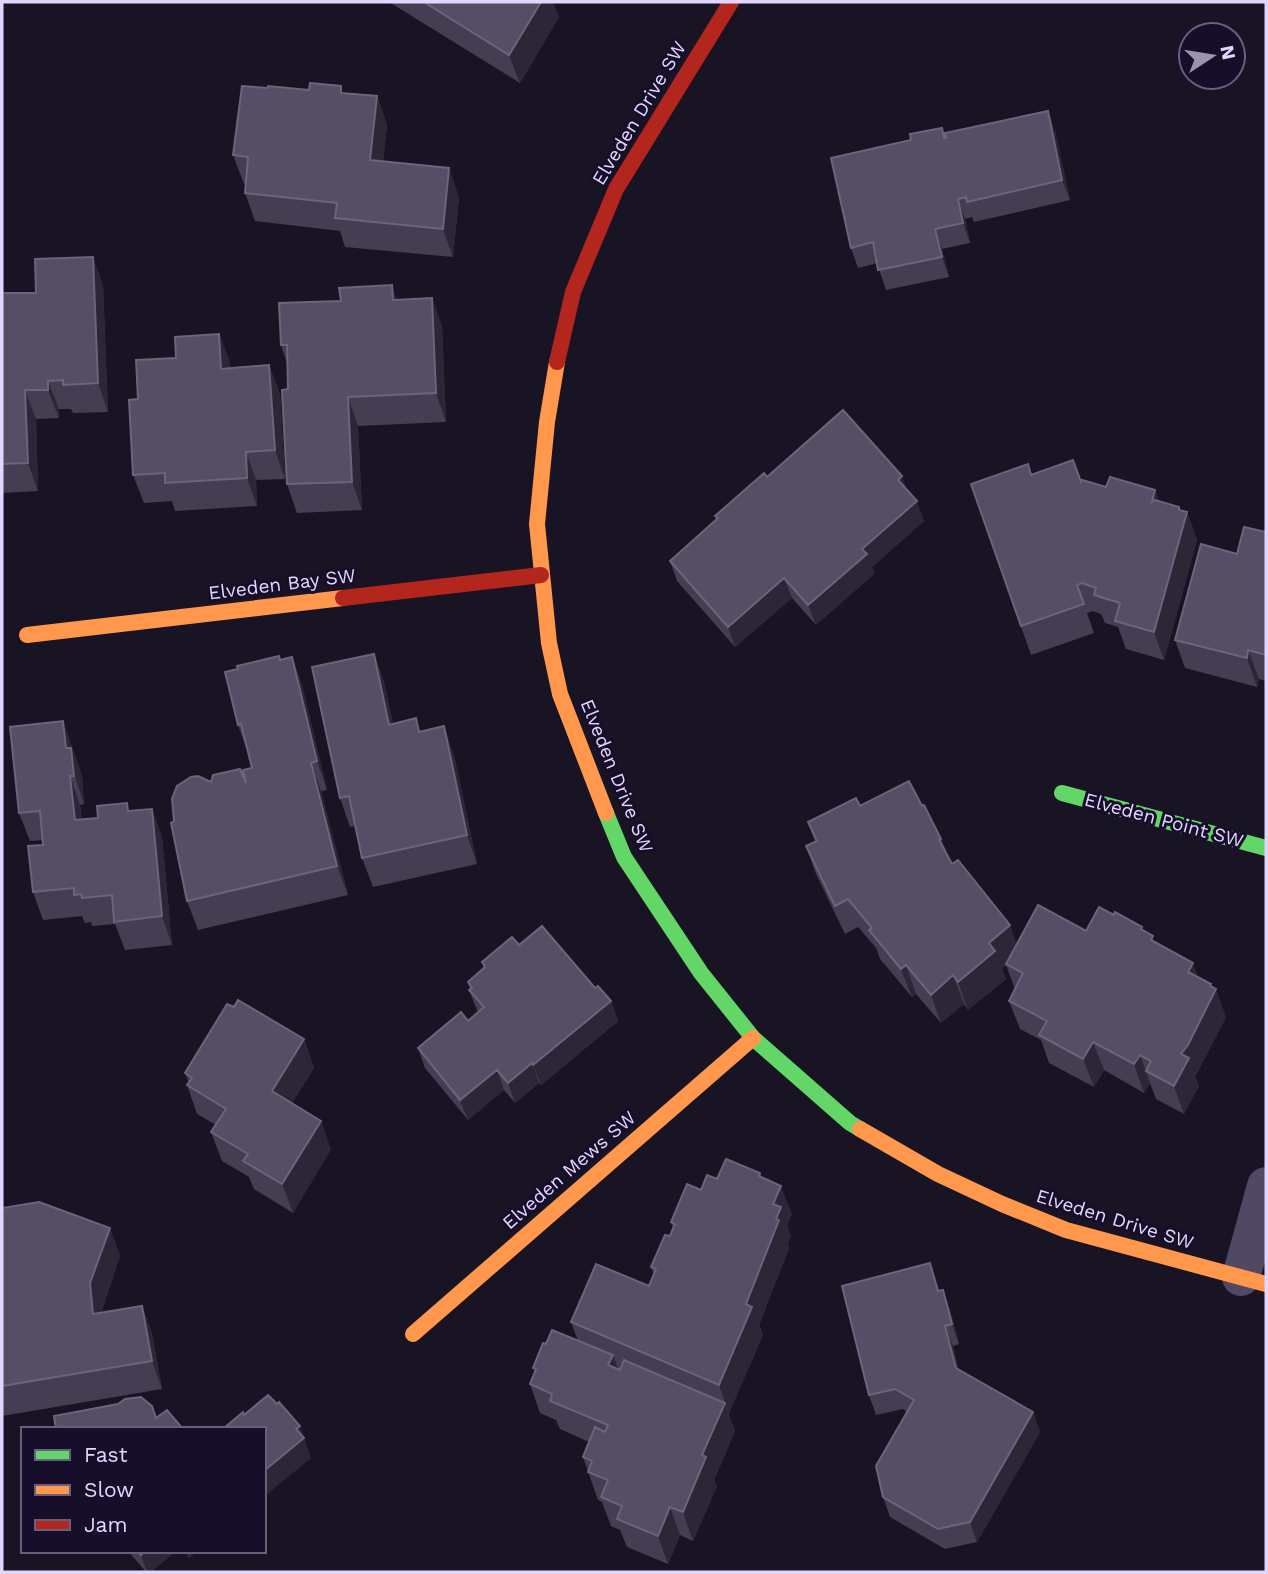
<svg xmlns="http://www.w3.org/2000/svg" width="1268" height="1574" viewBox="0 0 1268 1574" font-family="'Work Sans',sans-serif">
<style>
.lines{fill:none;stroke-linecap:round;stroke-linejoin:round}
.street{stroke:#4f4964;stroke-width:38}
.fast{stroke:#63d668;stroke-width:16}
.slow{stroke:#ff974d;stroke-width:16}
.jam{stroke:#b3261e;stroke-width:16}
.wall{fill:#453d52}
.shaded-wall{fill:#2c2637}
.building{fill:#564e65;stroke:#6c637d;stroke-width:2}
.labels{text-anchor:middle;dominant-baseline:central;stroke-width:6;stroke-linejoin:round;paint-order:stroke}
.street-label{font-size:19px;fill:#e2d6ff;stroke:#170e29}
</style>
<rect width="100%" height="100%" fill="#191423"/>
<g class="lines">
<path class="street" d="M1241,1277l25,-91"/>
<path class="fast" d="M1062,793l204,55
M606,813l18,44 77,116 52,65 97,85 10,6"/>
<path class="slow" d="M557,362l-10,60 -10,102 12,119 11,51 46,119
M27,635l316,-37
M860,1129l78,45 64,30 64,26 200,54
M413,1334l340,-296"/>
<path class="jam" d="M557,362l16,-70 43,-103 115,-187
M343,598l198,-23"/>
</g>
<path class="wall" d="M389,2h164l6,15 -39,66z
M268,88l109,8 10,29 -4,37 76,35 -6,60 -108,-10 -5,-16 -85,-10 -10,-28 1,-9h-2l-11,-29z
M1055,131l15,69 -96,22 -2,-5 -7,2 5,24 -28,6 7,28 -63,13 -9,-27 -19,5 -7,-20 94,-110z
M93,257l10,29 5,126 -35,1 -2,-4h-12v9l-23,1 2,72 -36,2v-200h34z
M432,298l10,29 4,95 -88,4 4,84 -65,3 -10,-29 1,-95 -1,-26 -6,-18 116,-45z
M219,334l11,29v5l39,-3 11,29 5,85 -29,1 1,26 -82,5 -3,-10 -28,2 -11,-28 5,-76z
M1028,464l4,10 49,7 78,20 28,11 10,28 -33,120 -38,-11 -8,-22 -13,-4 -4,-9 -8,-3 -6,2 7,20 -63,22 -60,-171z
M767,477l139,12 18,32 -52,46 2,7 -58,51 -24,-27 -57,49 -58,-66 -7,-20 46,-41 -1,-4z
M1266,532v149l-7,-2 -2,8 -72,-19 -10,-28 62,-86z
M374,654l10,28 9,42 28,8 33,23 23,109 -104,23 -11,-29 -7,-32 -5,1 -10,-29z
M292,657l10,28 25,105 -6,1 27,104 -150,35 -11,-29 -13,-80 37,-39 35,1 6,-15 -4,-15 -10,-28 42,-65z
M63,721l19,55 2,28 -4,1 2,15 16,-2 32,-7 22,-2 10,28 10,108 -47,5 -10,-26 -23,2 -1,-4 -6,1 -3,-7 -39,4 -10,-28 10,-47v-5l-13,1 -11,-28z
M860,806h62l19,33 11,25 58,61 6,19 70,-13 28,-16 28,12 1,4 12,11 43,35 13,7 15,33 -31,60 4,9 -15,28 -28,-15 -6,-16 -6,10 -40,-23 -10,17 -45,-24 -8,-23 -21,-11 -11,-28 6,-12 -9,-24 -4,4 4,10 -38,31 -4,-6 -23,19 -25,-29 -4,3 -32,-38 -4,-11 -18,-21 -13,7 -29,-60 -10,-28 9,-4 -7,-20z
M519,945l76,43 16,13 7,20 -77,64 -2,-2 -24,20 -11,-13 -36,30 -43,-52 -7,-20 50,-27 11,-9 -2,-2 -8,-20 1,-1 -2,-7 16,-14 -2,-6z
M304,1039l10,29 -22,35 39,46 -38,64 -39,-24 -5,-12 -27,-16 -11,-29 5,-7 -19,-11 -10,-29 2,-2 -4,-10z
M760,1173l1,4 31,37 -5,11 4,11 -3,8 1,4 -30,77 4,10 -34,78h-1l7,18 -21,49 3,6 -24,55 -13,-6 -12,29 -41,-17 -7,-17 -9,-4 -9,-24 -4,-2 -15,-43 6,-15 -29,-13 -4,-9 -16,-7 -10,-29 5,-12 -2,-4 13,-24 32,-3 -7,-19 78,-36 5,-12 -3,-7 19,-31 3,-8 -2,-6 30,-32 16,-11z
M2,1208l108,20 10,28 -19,57 41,-7 10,28 10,55 -160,27z
M930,1263l9,28 4,-1 7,20 9,34 -6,2 6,24 74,42 7,20 -63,110 -32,7 -55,-32 -7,-20 24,-85 -4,-3 -27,6 -7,-20z
M128,1551h48l-25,21h-5z"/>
<path class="shaded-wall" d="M541,2h12l6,15 -39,66 -11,-28z
M377,96l10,29 -7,64 -10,-29z
M1048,111l7,20 15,69 -8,-20z
M449,168l10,29 -6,60 -10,-28z
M958,199l7,20 5,24 -7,-20z
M935,229l7,20 7,28 -7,-20z
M93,257l10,29 5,126 -10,-29z
M392,285l10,29 -9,-14z
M432,298l10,29 4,95 -10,-29z
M219,334l11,29 2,34 -11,-28z
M269,365l11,29 5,85 -10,-29z
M48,381l11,28v9l-11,-28z
M25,390l11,29 2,72 -10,-28z
M348,397l10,29 4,84 -10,-28z
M246,452l10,28 1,26 -10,-28z
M902,476l7,20 -11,-16z
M1155,490l11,29 -14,-17z
M917,501l7,20 -52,46 2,7 -58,51 -8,-20 54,-56z
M1179,507l6,14 2,-9 10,28 -33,120 -10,-28z
M784,578l8,20 -57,49 -7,-20z
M1248,650l11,29 -2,8 -10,-29z
M374,654l10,28 15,71 -10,-28z
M292,657l10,28 25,105 -10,-29z
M63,721l19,55 2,28 -18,-56z
M444,726l10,29 23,109 -10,-29z
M311,763l10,28 27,104 -11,-29z
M70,776l10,29 5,44 -10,-29z
M152,809l10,28 10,108 -10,-29z
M1010,925l10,29 -18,15 4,10 -38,31 -10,-28 31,-39z
M1193,963l10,28 -15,-19z
M906,965l10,29 -4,3 -11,-28z
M953,975l11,29 -23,19 -10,-28z
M1211,984l3,8 2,-3 10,28 -31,60 4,9 -15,28 -10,-28 7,-32z
M611,1001l7,20 -77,64 -8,-20z
M304,1039l10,29 -32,52 -10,-29z
M1093,1042l11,28 -10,17 -11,-28z
M1140,1055l10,28 -6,10 -10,-29z
M532,1063l7,20 -24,20 -7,-20z
M497,1070l7,20 -36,30 -8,-20z
M321,1121l10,28 -38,64 -11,-29z
M781,1186l11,28 -5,11 4,11 -3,8 1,4 -30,77 4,10 -34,78 -10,-28 27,-81 27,-100z
M110,1228l10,28 -19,56 2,31 -10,-29 -3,-31z
M930,1263l7,20 8,28 -7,-20z
M943,1290l7,20 9,34 -7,-20z
M142,1306l10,28 10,55 -10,-28z
M945,1326l8,20 10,42 -7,-20z
M613,1355l10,28 -15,-18z
M725,1403l10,28 -21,49 3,6 -24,55 -10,-29 19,-57z
M1033,1412l7,20 -63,110 -7,-20z
M300,1426l11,32 -47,39v-26l32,-42z
M670,1507l10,28 -12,29 -10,-28z
M145,1551h31l-25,21h-4l-6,-17z
M185,1551h13l-10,8z"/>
<path class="building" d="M424,2h117l-32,53z
M310,83l31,3v7l36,3 -7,64 79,8 -6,61 -108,-11 2,-15 -92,-10 3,-36 -15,-2 9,-69 26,2v-2l41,4z
M1048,111l14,69 -95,22 -1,-5 -8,2 5,24 -28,6 7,28 -64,13 -5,-28 -22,6 -20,-90 80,-18 -1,-6 32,-6 2,10h2l-1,-5z
M93,257l5,126 -35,2v-5l-15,1v9h-23l3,73 -26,1v-171h34l-1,-34z
M392,285l1,15 39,-2 4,95 -88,4 4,85 -65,2 -5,-94 6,-1 -1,-44h-6l-2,-42 62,-2 -2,-13z
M219,334l2,35 48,-4 6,85 -29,2 1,26 -82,5v-10l-32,2 -4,-75 9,-1 -2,-39 40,-2 -1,-21z
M843,410l59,66 -4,4 19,21 -55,48 5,5 -59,51 -24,-27 -56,49 -58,-66 48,-43 -3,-2 49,-43 3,4z
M1073,460l8,22 1,-2 24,7 4,-10 45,13 -3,12 3,-2 24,7v3l8,2 -33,120 -39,-11 5,-18 -26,-8 2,-7 -14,-5 -5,2 7,19 -63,22 -50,-142 57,-20 3,11z
M1244,527l22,5v123l-18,-5 -1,8 -72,-18 26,-96 36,10z
M374,654l15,71 27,-7 3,14 25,-6 23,109 -105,23 -13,-62 -9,2 -28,-131z
M279,656l1,4 12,-3 25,104 -6,2 26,103 -150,35 -16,-78 3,-2 -2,-22 5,-13 14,-9 7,-1 13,6 2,-7 27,-6 6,14 -3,-13 9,-2 -11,-44 -3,1 -13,-53 13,-3 -1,-3z
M63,721l3,27h5l3,28h-4l5,44 23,-2 -1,-12 30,-3 1,8 24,-2 10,107 -48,6 -2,-27 -30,3 -1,-4 -7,1v-7l-41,4 -5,-46 15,-1 -3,-34 -21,2 -9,-86z
M909,781l13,25 2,-1 17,34 -2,1 13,24 6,-4 52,65 -21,18 6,8 -37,31 -5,-7 -22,20 -25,-30 -5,4 -32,-39 3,-2 -24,-29 -13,7 -29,-60 11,-5 -9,-19 48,-24 4,8z
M1038,905l48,26 13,-24 15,8 1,-3 27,15 -1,2 12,7 -2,4 42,23 -5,9 23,12 -1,2 6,3 -28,56 -7,9 8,4 -15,28 -28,-15 5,-10 -11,-6 -6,9 -41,-22 -10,17 -44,-24 8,-14 -38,-20 14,-28 -17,-9z
M542,926l53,62 3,-2 13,15 -78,64 -1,-2 -24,20 -11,-13 -37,30 -42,-52 43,-36 7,9 16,-14 -15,-17 3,-2 -4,-6 17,-15 -3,-5 30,-25 7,8z
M238,1000l66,39 -32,52 49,30 -39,63 -39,-23 5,-7 -37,-22 15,-23 -39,-24 5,-7 -7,-5 42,-69 7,3z
M726,1159l34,14 -1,3 22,10 -8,18 8,3 -5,12 3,1 -33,84 6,3 -33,78 -148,-63 25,-58 53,22 7,-17 -5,-2 14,-32 5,1 5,-12 -4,-2 16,-38 14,6 6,-15 10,4z
M39,1202l71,26 -20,55 3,31 49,-8 10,55 -150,25v-178z
M930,1263l8,28 5,-1 9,34 -7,2 11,42 77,44 -63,110 -32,7 -55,-32 -7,-31 38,-66 -19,-11 -26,6 -27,-109z
M552,1330l61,25 -5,10 12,5 4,-10 101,43 -23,52 4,2 -23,55 -13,-5 -12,29 -41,-17 5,-13 -21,-9 7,-17 -20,-8 4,-11 -9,-4 12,-30 10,5 3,-7 -58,-24 2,-7 -22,-10 6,-15 -3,-1 10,-25 3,1z
M268,1395l9,9 2,-2 21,24 -4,3 8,9 -40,33v-42h-41l20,-17 1,3z
M141,1397l11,9 4,12 11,-8 16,19h-127l-2,-13 64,-12 7,-5z
M137,1551h8l-4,4z"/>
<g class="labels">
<g class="street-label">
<text transform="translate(639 113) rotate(-59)">Elveden Drive SW</text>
<text transform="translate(282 584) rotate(-7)">Elveden Bay SW</text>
<text transform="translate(617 776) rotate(68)">Elveden Drive SW</text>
<text transform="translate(1164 820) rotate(15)">Elveden Point SW</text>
<text transform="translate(569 1170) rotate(-41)">Elveden Mews SW</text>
<text transform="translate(1115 1219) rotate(17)">Elveden Drive SW</text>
</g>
</g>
<rect width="1268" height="1574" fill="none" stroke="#e2d6ff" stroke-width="7"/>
<rect x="21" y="1427" width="245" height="126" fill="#170e29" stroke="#685e7f" stroke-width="2"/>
<rect x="35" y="1450" width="35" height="10" fill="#63d668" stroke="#685e7f" stroke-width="2"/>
<text x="84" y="1462" font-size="21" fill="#e2d6ff">Fast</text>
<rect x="35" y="1485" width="35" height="10" fill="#ff974d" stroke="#685e7f" stroke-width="2"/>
<text x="84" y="1497" font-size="21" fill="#e2d6ff">Slow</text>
<rect x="35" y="1520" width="35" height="10" fill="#b3261e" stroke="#685e7f" stroke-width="2"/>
<text x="84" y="1532" font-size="21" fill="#e2d6ff">Jam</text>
<g transform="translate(1212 56) rotate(78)"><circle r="33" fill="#170e29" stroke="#685e7f" stroke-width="2"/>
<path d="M0-5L12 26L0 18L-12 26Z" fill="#9c92b2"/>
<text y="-10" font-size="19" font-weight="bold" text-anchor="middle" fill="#e2d6ff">N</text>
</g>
</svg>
